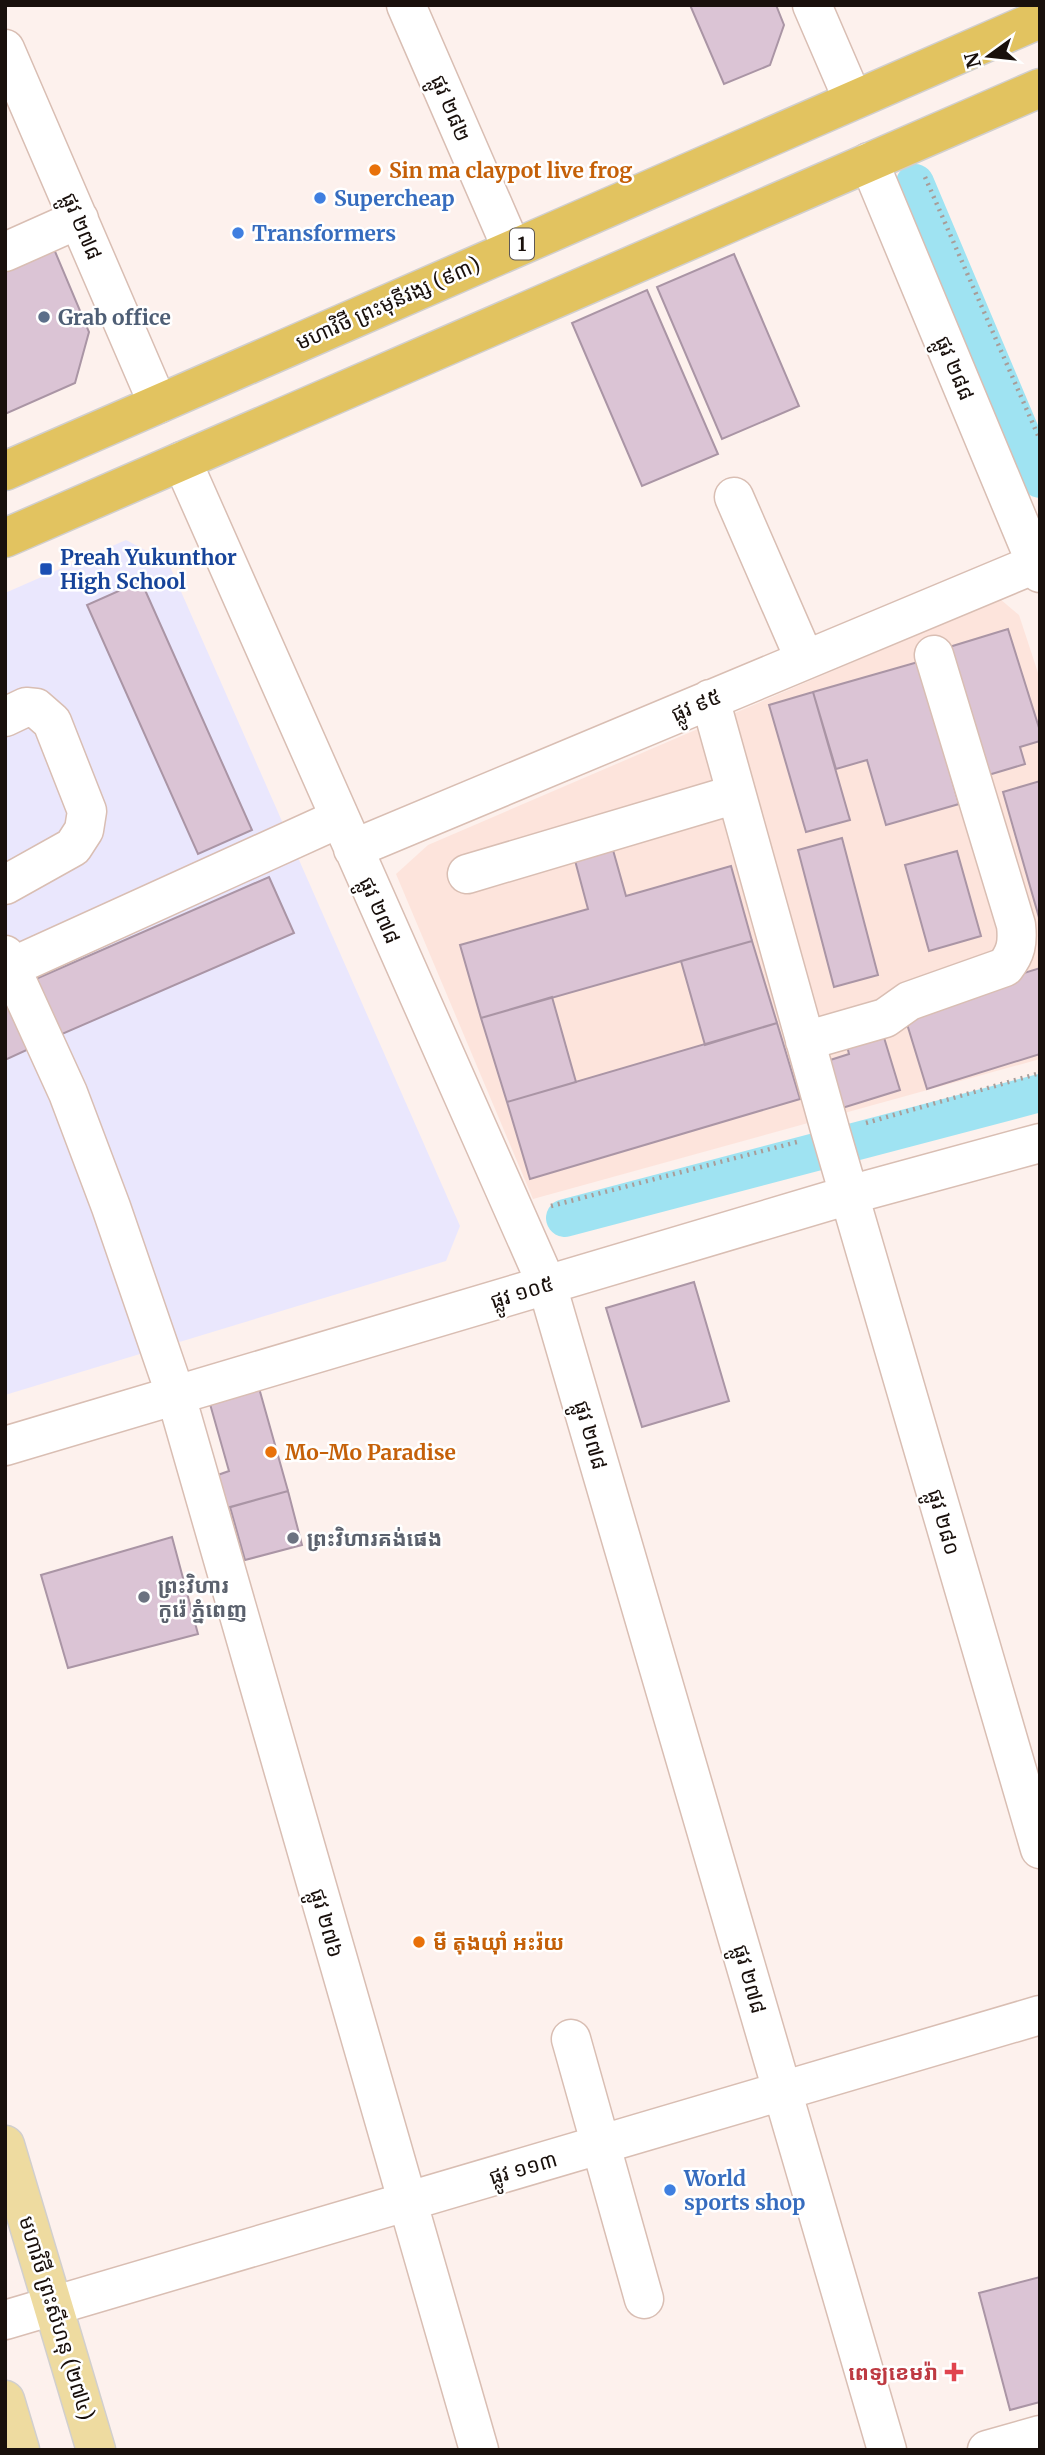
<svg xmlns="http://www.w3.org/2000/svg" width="1045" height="2455" viewBox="0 0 1045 2455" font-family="Merriweather,'Noto Sans Khmer',serif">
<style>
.education{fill:#eae7fd}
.medical{fill:#fde4dc}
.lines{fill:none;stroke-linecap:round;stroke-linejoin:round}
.canal{stroke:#9fe3f2;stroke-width:38}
.building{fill:#dbc4d5;stroke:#aa95a5;stroke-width:2}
.minor-casing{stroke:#d9beb3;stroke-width:41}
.major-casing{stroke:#d1cfce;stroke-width:41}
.highway-casing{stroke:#d1cfce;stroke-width:41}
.path{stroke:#a89d99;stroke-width:4.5;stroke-dasharray:2 5;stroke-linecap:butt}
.minor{stroke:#fff;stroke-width:38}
.major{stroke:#eedba0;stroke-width:38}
.highway{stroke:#e2c360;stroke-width:38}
.food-dot{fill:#e8710a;stroke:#fff;stroke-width:2.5}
.shop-dot{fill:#3f7fe0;stroke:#fff;stroke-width:2.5}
.service-dot{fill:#5c6f8a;stroke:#fff;stroke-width:2.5}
.transit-dot{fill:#1a4fb4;stroke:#fff;stroke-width:2.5}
.worship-dot{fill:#6b7280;stroke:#fff;stroke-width:2.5}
.health-dot{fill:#e0444e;stroke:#fff;stroke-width:2.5}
.labels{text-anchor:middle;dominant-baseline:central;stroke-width:5;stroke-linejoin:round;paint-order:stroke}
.shield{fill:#fff;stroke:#5e5855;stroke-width:2}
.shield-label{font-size:19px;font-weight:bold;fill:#19100c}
.street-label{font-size:21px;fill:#19100c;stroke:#fff}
.food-label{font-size:21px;font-weight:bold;fill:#c56008;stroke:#fff;text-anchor:start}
.shop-label{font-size:21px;font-weight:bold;fill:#366cbe;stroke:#fff;text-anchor:start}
.service-label{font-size:21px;font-weight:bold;fill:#4e5e75;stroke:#fff;text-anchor:start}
.transit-label{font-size:21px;font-weight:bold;fill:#164399;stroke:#fff;text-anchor:start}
.worship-label{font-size:21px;font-weight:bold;fill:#5b616d;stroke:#fff;text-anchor:start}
.health-label{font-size:21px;font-weight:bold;fill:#be3a42;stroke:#fff;text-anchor:end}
</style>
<rect width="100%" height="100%" fill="#fdf1ed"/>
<path class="education" d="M126,540l42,22 292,664 -14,35 -441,134v-802z"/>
<path class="medical" d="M1000,599l19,16 21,64v380l-507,140 -137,-325 32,-29z"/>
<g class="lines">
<path class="canal" d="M915,183l125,296
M565,1218l475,-125"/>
</g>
<path class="building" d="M690,5h86l8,20 -14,40 -46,19z
M51,242l38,90 -14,51 -70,31v-151z
M734,254l65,152 -77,33 -65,-152z
M647,290l71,164 -76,32 -70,-163z
M141,581l111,249 -54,24 -111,-249z
M1008,629l32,102v10l-20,6 5,17 -40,12 -39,-128z
M918,662l41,142 -73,21 -19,-65 -31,9 -23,-77z
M813,692l37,128 -44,12 -37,-127z
M1040,781v140l-37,-129z
M842,838l36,137 -44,12 -36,-137z
M611,843l15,53 105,-30 21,75 -271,77 -21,-73 128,-36 -15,-56z
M957,851l24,85 -52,15 -24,-86z
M269,877l25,56 -248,108 -24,-56z
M752,941l25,82 -72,22 -24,-84z
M1040,968v86l-113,35 -24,-78z
M5,993l26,55 -26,12z
M552,997l24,85 -69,20 -26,-84z
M777,1023l23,76 -270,80 -23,-77z
M882,1031l18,59 -61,19 -15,-47 25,-8 -3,-12z
M694,1282l35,119 -87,26 -36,-119z
M259,1388l29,103 -64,18 -9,-33 14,-5 -19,-67z
M288,1491l14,54 -57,15 -15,-53z
M172,1537l26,97 -130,34 -27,-93z
M1040,2277v125l-30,8 -31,-117z"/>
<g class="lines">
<g class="minor-casing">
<path id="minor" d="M406,5l106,244
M812,5l41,95
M5,49l153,355
M869,162l171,411
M5,252l74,-33
M182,461l365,824 340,1165
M734,497l71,163
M710,699l121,434 209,716
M5,717l21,-10 10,1 16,14 35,89 -3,19 -11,17 -68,38
M353,849l687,-287
M467,874l269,-80
M5,955l63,138 43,114 65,189 303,1054
M5,970l335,-152
M805,1041l80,-23 24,-17 96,-34c11,-14 13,-24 11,-42l-82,-270
M5,1446l844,-251 191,-52
M571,2039l73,260
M5,2320l1035,-305
M987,2450l53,-15"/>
</g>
<g class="major-casing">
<path id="major" d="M5,2145l91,305
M5,2400l15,50"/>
</g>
<g class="highway-casing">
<path id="highway" d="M5,471l1035,-452
M5,538l1035,-450"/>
</g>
<path class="path" d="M925,177l115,263
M866,1123l174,-50
M551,1206l246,-64"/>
<use href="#minor" class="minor"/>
<use href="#major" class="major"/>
<use href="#highway" class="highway"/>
</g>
<g class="food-dot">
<circle cx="375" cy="170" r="7"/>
<circle cx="271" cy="1452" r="7"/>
<circle cx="419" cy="1942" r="7"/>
</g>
<g class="shop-dot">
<circle cx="320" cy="198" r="7"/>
<circle cx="238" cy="233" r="7"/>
<circle cx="670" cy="2190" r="7"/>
</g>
<circle class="service-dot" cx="44" cy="317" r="7"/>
<rect class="transit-dot" x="39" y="562" width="14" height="14" rx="3.5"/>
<g class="worship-dot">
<circle cx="293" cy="1538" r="7"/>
<circle cx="144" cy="1597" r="7"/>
</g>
<path class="health-dot" d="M950.5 2361.5h7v7h7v7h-7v7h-7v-7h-7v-7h7z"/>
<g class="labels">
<rect class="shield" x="510" y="228.5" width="24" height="31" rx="5"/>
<g class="shield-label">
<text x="522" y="244">1</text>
</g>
<g class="street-label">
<text transform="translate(451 108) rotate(67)">ផ្លូវ ២៨២</text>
<text transform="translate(82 226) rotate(67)">ផ្លូវ ២៧៨</text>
<text transform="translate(388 303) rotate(-24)">មហាវិថី ព្រះមុនីវង្ស (៩៣)</text>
<text transform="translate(955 368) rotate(67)">ផ្លូវ ២៨៨</text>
<text transform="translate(696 705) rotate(-23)">ផ្លូវ ៩៥</text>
<text transform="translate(380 910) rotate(66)">ផ្លូវ ២៧៨</text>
<text transform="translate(522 1292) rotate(-17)">ផ្លូវ ១០៥</text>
<text transform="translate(591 1435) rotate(74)">ផ្លូវ ២៧៨</text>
<text transform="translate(944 1522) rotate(74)">ផ្លូវ ២៨០</text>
<text transform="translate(327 1923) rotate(74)">ផ្លូវ ២៧៦</text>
<text transform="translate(750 1979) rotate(74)">ផ្លូវ ២៧៨</text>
<text transform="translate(523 2168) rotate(-16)">ផ្លូវ ១១៣</text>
<text transform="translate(57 2318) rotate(73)">មហាវិថី ព្រះសីហនុ (២៧៤)</text>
</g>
<g class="food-label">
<text x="389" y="170">Sin ma claypot live frog</text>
<text x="285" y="1452">Mo-Mo Paradise</text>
<text x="433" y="1942">មី តុងយ៉ាំ អះរ៉យ</text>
</g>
<g class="shop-label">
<text x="334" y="198">Supercheap</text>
<text x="252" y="233">Transformers</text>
<text x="684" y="2178">World<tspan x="684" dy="24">sports shop</tspan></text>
</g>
<g class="service-label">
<text x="58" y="317">Grab office</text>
</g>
<g class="transit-label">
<text x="60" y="557">Preah Yukunthor<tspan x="60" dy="24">High School</tspan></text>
</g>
<g class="worship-label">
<text x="307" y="1538">ព្រះវិហារគង់ផេង</text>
<text x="158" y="1585">ព្រះវិហារ<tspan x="158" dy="24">កូរ៉េ ភ្នំពេញ</tspan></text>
</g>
<g class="health-label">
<text x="938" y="2372">ពេទ្យខេមរ៉ា</text>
</g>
</g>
<rect width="1045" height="2455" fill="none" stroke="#19100c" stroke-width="14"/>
<g transform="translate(989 56) rotate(255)" stroke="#ffffff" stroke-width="5" paint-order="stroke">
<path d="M0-5L12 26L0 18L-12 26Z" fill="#19100c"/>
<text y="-10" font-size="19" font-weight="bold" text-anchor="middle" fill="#19100c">N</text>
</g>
</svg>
